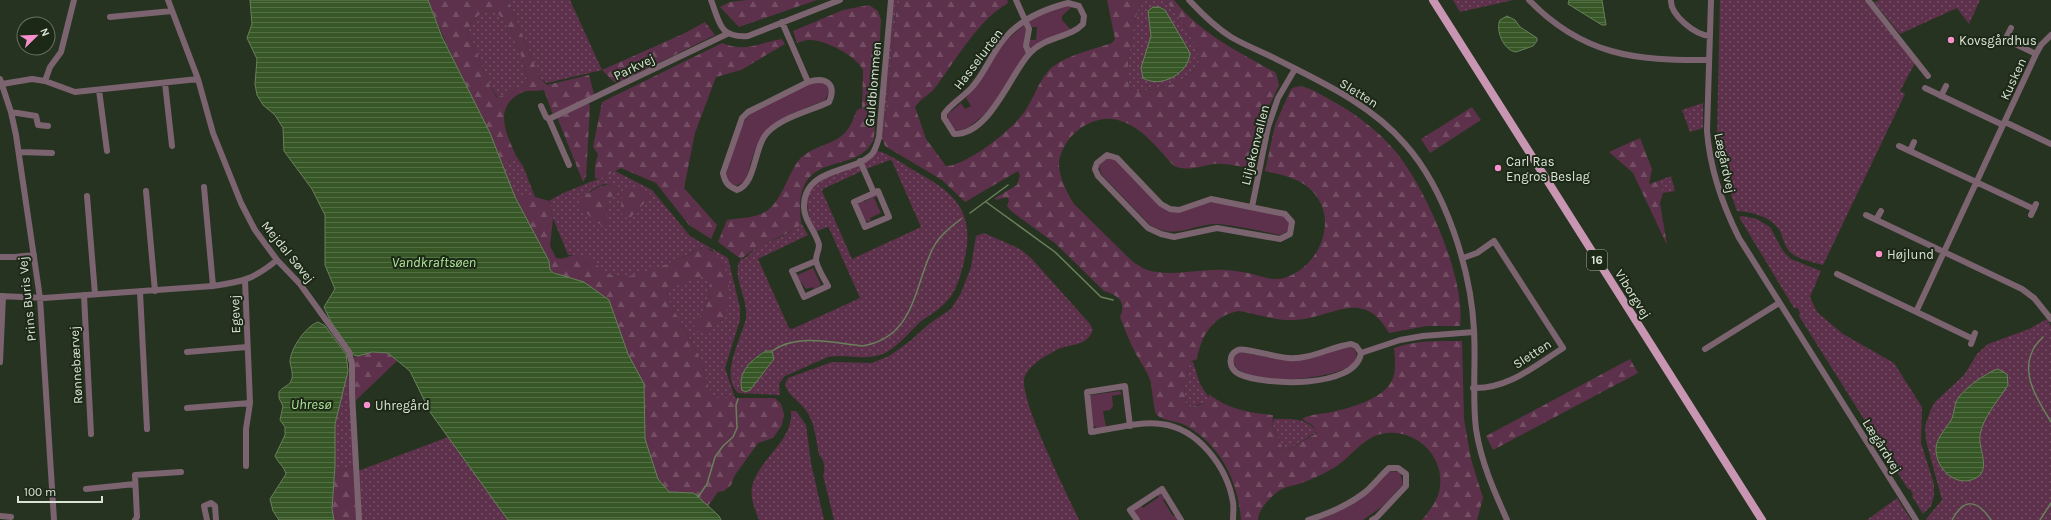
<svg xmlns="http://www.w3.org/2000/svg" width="2051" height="520" viewBox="0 0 2051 520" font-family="Karla,sans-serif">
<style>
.grass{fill:url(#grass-dots);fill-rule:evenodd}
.forest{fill:url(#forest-firs);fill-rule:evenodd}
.park{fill:#5d314b}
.water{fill:url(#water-rules);stroke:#68815b}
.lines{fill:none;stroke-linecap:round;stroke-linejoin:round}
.stream{stroke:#68815b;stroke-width:1.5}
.minor{stroke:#7c6370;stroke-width:6}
.major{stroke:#c895b2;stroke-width:8}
.poi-dot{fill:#f790cd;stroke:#1c2917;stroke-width:1.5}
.labels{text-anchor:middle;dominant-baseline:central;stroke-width:4;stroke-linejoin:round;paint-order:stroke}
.shield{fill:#1c2917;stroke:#a2ab9d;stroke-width:1}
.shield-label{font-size:12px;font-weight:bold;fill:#dbe3d7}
.poi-label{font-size:13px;fill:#dbe3d7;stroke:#1c2917;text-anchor:start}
.street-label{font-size:13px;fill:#dbe3d7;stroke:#1c2917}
.water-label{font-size:14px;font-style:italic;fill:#b3e79b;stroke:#1c2917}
</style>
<defs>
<pattern id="grass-dots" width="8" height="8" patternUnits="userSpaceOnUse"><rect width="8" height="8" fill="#5d314b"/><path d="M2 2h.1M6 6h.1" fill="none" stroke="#744f64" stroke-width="1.8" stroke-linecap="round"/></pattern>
<pattern id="forest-firs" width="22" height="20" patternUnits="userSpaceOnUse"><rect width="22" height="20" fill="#5d314b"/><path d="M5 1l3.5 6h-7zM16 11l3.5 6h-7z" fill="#744f64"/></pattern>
<pattern id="water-rules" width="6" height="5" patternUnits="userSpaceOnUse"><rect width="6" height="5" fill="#375726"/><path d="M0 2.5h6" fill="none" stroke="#536f45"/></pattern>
</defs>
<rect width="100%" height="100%" fill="#263320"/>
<path class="grass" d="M508,0h62l32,70 -55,13 -7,-5z
M894,0h9l-6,5 -14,135h-2z
M1141,0h23c10,8 38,48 35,61 -7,22 -47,31 -67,30 -11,-13 3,-74 9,-91zM1162,7l3,3 23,39 -38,-8z
M1453,0h60l-53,12z
M1720,0h144l51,63 -15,28 5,3 -82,171c-9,-3 -24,-5 -32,-12 -6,-5 -8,-15 -11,-22 -8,-14 -28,-19 -43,-20l-16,-45 -4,-29z
M1880,0h100l-11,24 -12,-16 -57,26 -26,-32z
M492,10c3,2 8,5 10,8 11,14 25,47 25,65l-29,15 -8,-12 -22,-54c2,-12 13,-21 24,-22z
M1703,103v25l-13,4 -8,-22z
M877,151c12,2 32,17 43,23 39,21 55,42 44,88 -3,11 -6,24 -13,34 -8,12 -21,18 -32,27 -11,11 -21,23 -34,30 -19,9 -38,0 -57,4l-43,19 -6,8 1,11 -42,-2c-19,-18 4,-55 8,-75 3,-17 -15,-43 -6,-57 2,-4 1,-1 5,-3 5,-3 8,-9 14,-12 14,-7 32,-10 42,-23l7,12 -50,24 31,69 3,1 68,-31 -31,-70 -2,-1 -12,5c-21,-49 4,-51 43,-68l4,7 -39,18 -1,2 30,68 69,-32 -29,-66 -2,-1 -24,9 -2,-5 2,-4zM765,351l9,8 -24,31 -6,-19 10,-13z
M516,156l7,10 12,31h-20l-14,-34 11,-2z
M615,171l37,19 38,46 38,22 12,50v12l-15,48 10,30h-20c-8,-8 -9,-23 -13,-34 -10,-25 -26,-46 -36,-71l3,-6 37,-13 4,4c1,22 -5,31 -16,48l27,-5 -8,-71 -9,-3c-21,9 -71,38 -92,28 -19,-8 -21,-19 -44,-20l-15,-37 -4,-17c20,-13 44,-18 66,-30zM604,184l16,2 -13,17 -1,12 -25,-16 10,-9z
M1671,176l4,15 -12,2 -5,-12z
M1742,216l15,3 13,8 13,24 8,8 30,12 -11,26 7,15 26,22 51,29 28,44 -1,36 13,41v12l-3,10 -8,8 -11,-18 1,-2 -3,-5h-2l-109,-173 1,-3 -2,-5h-4l-55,-91z
M984,233l36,16 11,9 59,66 3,6c-7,19 -26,12 -40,22 -11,6 -22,12 -28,24 -9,18 44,121 54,144h-245l-11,-45c3,-5 1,-16 -4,-20 -3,-16 -4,-34 -15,-47 -7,-9 -16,-12 -19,-24l3,-6 44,-16 40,1 17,-7 21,-15 19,-17 22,-15 10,-16 10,-26 5,-31z
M2047,319l4,7v194h-124l-1,-1 16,-19 -16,-59 -1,-15 6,-17 4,-7 29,-27 13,-21 11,-10 41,-15z
M1190,362h3l7,22 9,14 -3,4 -15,5 -5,-2 -2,-17z
M348,371l5,51v45l-18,4v-48z
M791,411h5l10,14 5,38 13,57h-65c-4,-10 -9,-22 -7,-33 6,-28 42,-46 39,-76z
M1274,419c18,0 32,-2 43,13l-31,19 -3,-2 -11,-25z
M448,437l60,83h-147l-3,-49z
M1897,498l14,22h-44z"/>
<path class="forest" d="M428,0h80l32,78 7,7 42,-10 5,19 -1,3 -40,18 -9,-25c-8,2 -17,-1 -25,4 -26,15 -12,41 -3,62l-4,5 -11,2c-21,-55 -52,-107 -73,-163zM492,10c3,2 8,5 10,8 11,14 25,47 25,65l-30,15 -7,-12 -22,-54c2,-12 13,-21 24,-22z
M747,0h70l-78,27 -19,-20 10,-5z
M902,0h105l1,3c-30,17 -52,57 -73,85 -6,7 -15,11 -20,19l11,32 20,27c22,-1 67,-37 79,-55 9,-13 14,-31 25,-42 16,-14 42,-19 62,-26l3,-4 -8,-39h34c-6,17 -20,79 -9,91 20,1 60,-8 67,-30 3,-13 -25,-53 -35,-61h10c27,34 65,52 102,73l3,12 -12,26 -15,57c-12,-1 -26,-5 -38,-4 -14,2 -25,8 -40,2 -15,-16 -31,-38 -53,-45 -27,-10 -60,15 -62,43 0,13 8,29 15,40l58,57c8,6 15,10 25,11 19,3 38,-2 58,-2 9,-1 18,1 27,2 13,1 28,10 42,6 34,-10 55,-56 30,-85 -12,-15 -32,-18 -49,-22l10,-46 16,-36c12,-7 24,3 36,9 25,13 51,32 69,54 30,37 70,126 64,174h-33l-38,7c-27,-47 -56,-14 -95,-13 -18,1 -37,-6 -55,-9 -25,4 -38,24 -42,48l-7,3 -6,26 2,17 5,2c8,-2 18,-3 18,-13 18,15 41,19 64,21l-1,10 11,24 3,2 31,-18 -5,-8 -10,-6c9,-5 19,-5 30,-7 18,-4 47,-12 58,-28 7,-10 5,-25 4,-36 22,-8 45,-7 68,-7l2,78 7,40 12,39 -6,22h-55c8,-10 17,-21 18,-34 4,-33 -28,-59 -59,-52 -19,4 -32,26 -49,35 -10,6 -22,11 -33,15 -8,2 -16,3 -23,9 -7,6 -18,17 -18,27h-17c-3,-39 -20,-75 -56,-95 -8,-4 -22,-4 -28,-10 -3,-2 -5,-26 -6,-32 -3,-10 -9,-19 -14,-27 -7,-13 -12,-26 -17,-39 7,-15 -2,-22 -16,-26l-48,-47 -45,-33 -4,-5 2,-6 -2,-3 -11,3 -1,-2 22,-13 3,-10 -2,-4 -53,31 -23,-22 -57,-34 -2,-6 14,-135z
M869,5l9,6 3,9 -7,119c-18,40 -82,5 -73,84l-4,6 -40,18 -16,12 -23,-17 9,-22c11,-2 26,-2 36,-7 18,-8 25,-40 36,-53 13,-15 37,-14 49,-31 4,-5 6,-13 9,-19l5,-2 1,-38c-6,-14 -39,-31 -54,-30 -4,0 -9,2 -12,3l-4,-12 50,-21z
M705,22l10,13 -93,46 -8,1 -12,-12 83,-37z
M782,39l3,5 -44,26 -25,7 -21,56 -11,55 33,37 -6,14 -22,-14 -33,-42 -35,-15 -21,11 -5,-1v-13l3,-11 -5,-7 9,-45 120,-59c24,10 36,0 60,-4z
M589,103l1,4 -4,70 -3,5 -26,-65z
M1472,107l9,13 -51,33 -9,-14z
M1640,138l12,31 -3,15 9,-3 5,12 -3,10 7,42 -34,-72 -24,-21z
M617,183l3,3c-11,15 -18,20 -11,39l-3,4 -25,-20v-10c11,-10 20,-14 36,-16z
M641,187l9,6 -2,6 -19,20 -7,-4 -1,-16 8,-10z
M515,197h20l14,4 4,17 -3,28 6,12c8,2 15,-4 24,-3 12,2 22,18 34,21 22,5 69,-19 90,-29 26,9 33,54 16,74 -3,5 -10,8 -14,12l-10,-1 -2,-6c11,-17 17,-26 16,-47l-4,-4 -37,12 -3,6c10,25 26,46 36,71 4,11 5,26 13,34h60l6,6 3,10 -2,11 -9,13 -15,5 -23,32 -4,10 -7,6 -6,1 -10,14 -14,-13 -25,-1 -11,-13 -13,-40 -1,-55 -16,-30 -19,-54 -59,-30 -1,-9z
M372,352l16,1 9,8 -43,41v-45z
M1630,359l8,14 -145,77 -7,-14z
M353,467l4,53h-23l-2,-11 3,-38z"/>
<path class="park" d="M1064,6h9l-11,10v4l9,10 -21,7 -21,12 1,-9h6l1,-13h-7l-1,-7z
M1024,25l2,4 -2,13 2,12 -32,49 -9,11 -16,13 -9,4 -7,-1 -6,-11 1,-5 13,-11 4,6 6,-3 -5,-8 40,-57z
M814,82h10l5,6v4l-4,8c-22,10 -56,19 -67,43 -6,12 -8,26 -13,38l-9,5 -7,-3 -3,-8c7,-21 10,-49 27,-64z
M1107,158l9,2 52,51 45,-9 72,14 5,7 -2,8 -8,4c-20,-4 -41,-9 -61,-11 -26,-1 -42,17 -69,1l-49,-51 -2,-9z
M875,195l3,1 -4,2 7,15 -11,5 1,2 -3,2 -3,-2 -7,-15 1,-3 4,-2 1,2z
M813,268l8,17 -7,4 -2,-2 -6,2 -5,-7 -2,1 -4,-7z
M1346,347l7,1c21,25 -56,32 -69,31 -15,0 -34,-2 -47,-10l-4,-8 3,-6 4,-3 43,8z
M1120,391l2,3 -10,2 1,10 -3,4 -7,1 3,16 -9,1 -5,-3 -4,-27 3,-3z
M1389,471l11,1 3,12 -20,22 -20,14h-47l15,-5z
M1159,494l5,1 2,3 -3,2 10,16 3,-1 1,5h-37l-6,-8 1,-4 6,-3 2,3 16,-11 -2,-2z"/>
<path class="water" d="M250,0h178l14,37 48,96 25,64 34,64 1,9 4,3 30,9 25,18 19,54 16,30 1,55 13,40 11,13 25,1 25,23 2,4h-213l-78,-108 -20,-41 -22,-18 -16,-1 -14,4 -4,-1 -23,-33 -7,-15 11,-18 -10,-24v-50l-13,-26 -28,-38 -1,-23 -8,-13 -12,-10 -6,-10 -2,-11 2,-25 -10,-21 5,-14z
M1569,0h33l4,25h-4l-34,-21z
M1153,7h6l6,3 25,43c-1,20 -29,36 -47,25l-2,-10 10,-32 -3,-25z
M1507,16l8,4 5,7 17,11v3l-4,5 -17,6c-12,-1 -21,-22 -16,-32z
M318,322l7,4 21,28 2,17 -13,53v42l-3,43 2,11h-55l-6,-9 -3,-12 16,-25c-2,-8 -8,-11 -11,-18l10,-21v-8l-5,-7 3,-14 -4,-8v-6c3,-5 10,-6 12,-11 3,-5 0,-13 -1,-19 0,-13 16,-36 28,-40z
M766,351h6l2,8 -24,31 -5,2 -3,-2c-5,-18 10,-31 24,-39z
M1998,369l9,5 1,11c-10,16 -25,32 -28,50 -2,11 8,28 1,39 -2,3 -7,5 -10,6 -18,5 -34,-12 -35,-29 -1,-11 8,-20 14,-29 4,-6 4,-14 6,-20 5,-12 31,-30 42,-33z"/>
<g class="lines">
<path class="stream" d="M986,202l69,50 46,45 12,3
M970,213l38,-28
M2043,337c-4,4 -9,9 -11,15 -11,24 7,50 19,70
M772,351c26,-18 61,-8 90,-5 52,-8 52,-58 70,-96 6,-13 17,-22 29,-31
M698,497l9,-13 8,-27 8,-11 10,-9 4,-9 -1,-23 2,-6
M1952,520c12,-22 25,-21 39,0
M2040,520l11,-17"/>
<path class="minor" d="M168,0l30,79 15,54 28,70 14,27 22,30 23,24 49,68 3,12v29l7,127
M711,0c9,23 8,38 37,36l92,-36
M1016,0l13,29 -3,17 3,7
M1189,0c13,14 26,27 42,37 12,7 26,13 39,19 47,24 100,47 135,88 41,46 66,126 69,186 2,34 -2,66 2,99 5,33 18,62 31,91
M1529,0c53,55 106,61 180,60
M1671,0c-1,15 24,35 39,36
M1711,0l-4,131c3,39 15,73 32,107l177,282
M1868,0l60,76
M1068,3l11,3 5,10 -1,8c-13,14 -37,12 -53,29 -20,21 -40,82 -76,81l-10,-16v-4c6,-10 21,-18 29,-28 12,-14 19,-33 31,-47 15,-19 41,-30 64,-36z
M110,17l62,-6
M782,22l26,60c18,-6 29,2 21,20 -19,9 -46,15 -61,30 -15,15 -11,51 -31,58 -9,-4 -12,-7 -14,-17l19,-55 6,-6 60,-30
M2003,44l8,-16
M2036,54l5,-9 10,-10
M0,79l11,33 5,23 24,163 14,222
M45,81l5,-14 11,-15 13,-52
M165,83l7,63
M2,84l30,-5 13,2 30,11 123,-13
M1925,88l78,37
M99,90l8,61
M1941,96l5,-10
M541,106l5,11 3,2 20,46
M11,112l25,4 2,9 10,1
M549,119l178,-85
M2005,122l46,22
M1899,146l135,63
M1910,151l4,-9
M19,152l33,1
M1107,155l10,3 44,46 9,5 9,1 32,-11 74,15 7,8 -2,12 -10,5 -63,-11 -43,9 -13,-3 -13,-6 -50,-52 -3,-7 2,-6z
M860,161l14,32 -20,9 11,25 24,-10 -11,-26 -4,2
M204,187l9,99
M146,191l9,100
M87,196l8,98
M1252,207l16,-80 10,-29 17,-29
M1866,215l156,74 12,9 17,21
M2031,215l5,-11
M1876,220l5,-9
M0,257h15l19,-2
M1463,258l14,-5 17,-12 69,107c-28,18 -55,41 -90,40
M816,261l-24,10 12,26 24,-11c-4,-8 -11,-18 -12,-26 0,-5 3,-10 3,-15 -3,-14 -16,-25 -15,-40 1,-38 50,-32 68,-51 4,-5 5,-10 7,-17l12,-137
M1837,274l136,65
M245,280l5,123 -4,26v37
M140,292l7,137
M84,295l7,139
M0,296l44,2 169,-12c29,-4 41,-7 64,-26
M1916,312l120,-258 -31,-15
M1351,344l5,2 5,7c-5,36 -97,33 -122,21 -10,-5 -12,-19 -1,-24 5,-3 41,8 50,8 22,2 42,-11 63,-14z
M1971,344l4,-11
M1705,349l74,-46
M187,352l60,-5
M1361,353l39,-13 23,-4 51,-4
M0,362l3,-66
M187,408l63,-5
M1130,426l-5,-40 -38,6 4,40c23,-3 47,-11 70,-8 37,4 66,43 72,78 1,5 0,12 0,18
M86,489l49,-5
M0,516l11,1
M135,520l2,-3 -2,-42 46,-3
M207,520l-3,-14 7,-3 4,3 1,14
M1137,520l-7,-10 32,-21 19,31
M1308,520c20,-6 39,-14 56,-27 9,-7 16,-17 25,-25h9l8,6v12l-29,31 -5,3"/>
<path class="major" d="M1433,0l329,520"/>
</g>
<g class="poi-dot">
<circle cx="1951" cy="40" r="4"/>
<circle cx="1498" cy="168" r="4"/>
<circle cx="1879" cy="254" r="4"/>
<circle cx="367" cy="405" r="4"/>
</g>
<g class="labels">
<rect class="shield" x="1587" y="250" width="20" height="20" rx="3"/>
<g class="shield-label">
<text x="1597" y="260">16</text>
</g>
<g class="poi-label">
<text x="1959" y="40">Kovsgårdhus</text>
<text x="1506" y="161">Carl Ras<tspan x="1506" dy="15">Engros Beslag</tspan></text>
<text x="1887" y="254">Højlund</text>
<text x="375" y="405">Uhregård</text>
</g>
<g class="street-label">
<text transform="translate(978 59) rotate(-53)">Hasselurten</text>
<text transform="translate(634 67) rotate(-26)">Parkvej</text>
<text transform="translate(2013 79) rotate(-65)">Kusken</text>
<text transform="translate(873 84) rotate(-85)">Guldblommen</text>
<text transform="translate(1359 93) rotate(32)">Sletten</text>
<text transform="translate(1255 145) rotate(-76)">Liljekonvallen</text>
<text transform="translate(1725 163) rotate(78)">Lægårdvej</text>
<text transform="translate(288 252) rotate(51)">Mejdal Søvej</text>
<text transform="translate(1633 294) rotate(58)">Viborgvej</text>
<text transform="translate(27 299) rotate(-96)">Prins Buris Vej</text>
<text transform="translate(235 314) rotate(-92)">Egevej</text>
<text transform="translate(1532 354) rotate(-33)">Sletten</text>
<text transform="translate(76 365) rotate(-93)">Rønnebærvej</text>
<text transform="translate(1882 446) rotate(58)">Lægårdvej</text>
</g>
<g class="water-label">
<text x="434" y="262">Vandkraftsøen</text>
<text x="311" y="404">Uhresø</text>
</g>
</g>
<g transform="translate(36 36) rotate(67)"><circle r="19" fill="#1c2917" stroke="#687364"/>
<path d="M0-3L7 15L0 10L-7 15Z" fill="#f790cd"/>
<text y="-6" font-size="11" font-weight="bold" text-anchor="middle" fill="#dbe3d7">N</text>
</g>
<path d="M18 496v6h84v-6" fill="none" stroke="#dbe3d7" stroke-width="2"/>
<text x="24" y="496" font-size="12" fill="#dbe3d7" stroke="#1c2917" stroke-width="3" paint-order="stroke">100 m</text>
</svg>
